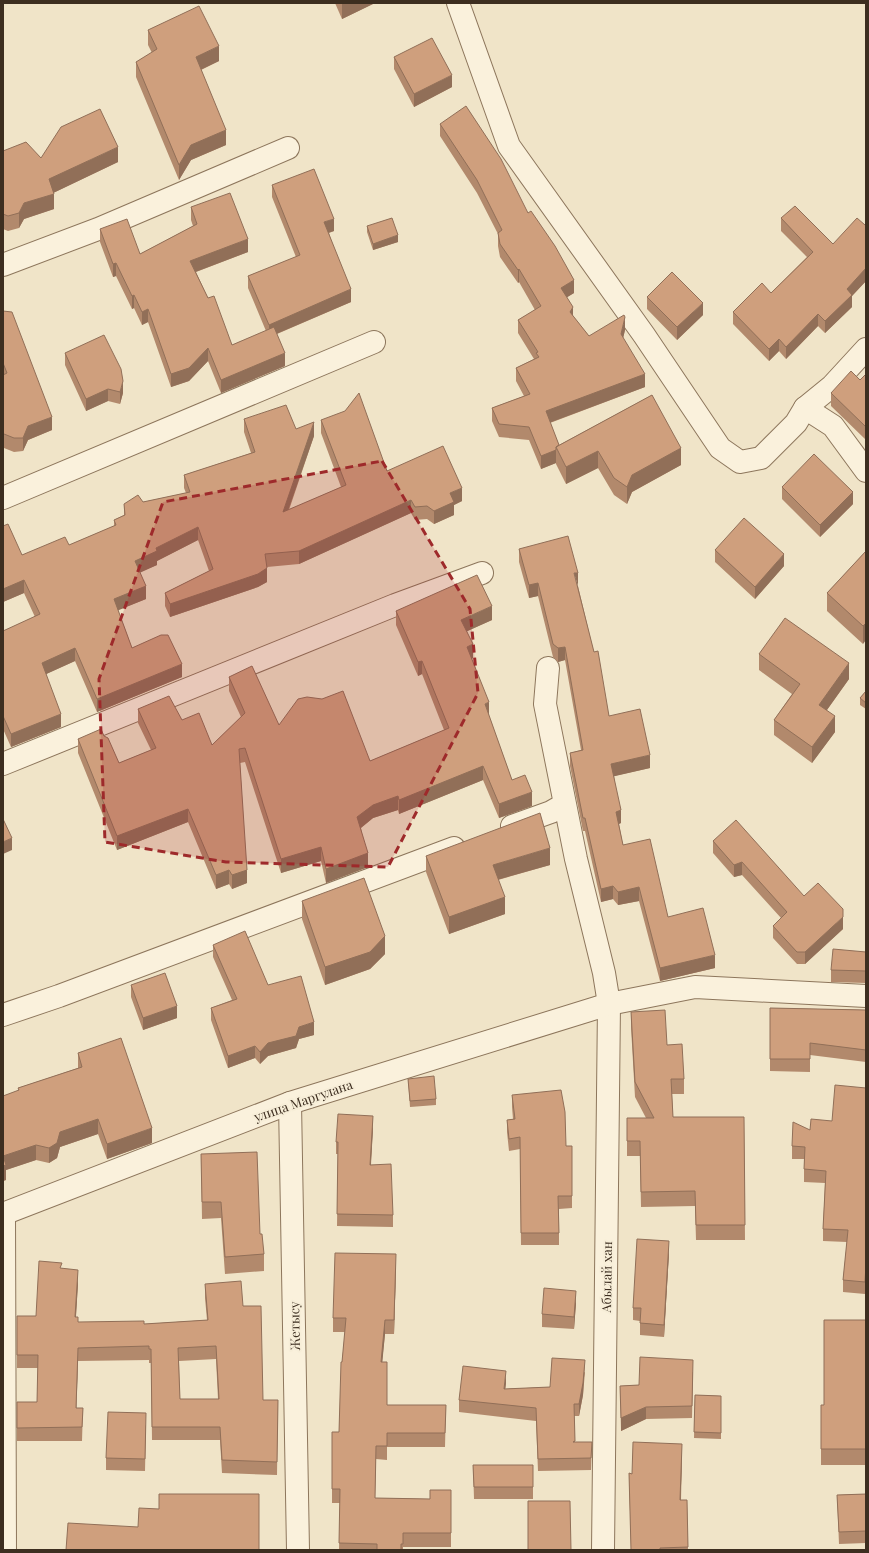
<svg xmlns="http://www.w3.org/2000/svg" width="869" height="1553" viewBox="0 0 869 1553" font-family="'Playfair Display',serif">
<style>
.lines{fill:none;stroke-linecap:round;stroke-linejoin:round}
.minor-casing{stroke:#8d765c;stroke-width:24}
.tertiary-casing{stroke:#8d765c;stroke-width:24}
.minor{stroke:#faf1dc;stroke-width:22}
.tertiary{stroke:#faf1dc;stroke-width:22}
.wall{fill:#b2896c;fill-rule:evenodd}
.shaded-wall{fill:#916f58}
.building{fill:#cf9f7d;stroke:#916f58;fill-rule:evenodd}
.marked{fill:#9e2a2b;fill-opacity:0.2;stroke:#9e2a2b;stroke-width:3;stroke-dasharray:8 5;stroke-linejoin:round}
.labels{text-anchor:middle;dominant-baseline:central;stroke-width:4;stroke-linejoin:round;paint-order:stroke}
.street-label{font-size:13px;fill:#3d2e20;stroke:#f7eed8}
</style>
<rect width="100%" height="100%" fill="#f0e4c8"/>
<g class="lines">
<g class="minor-casing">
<path id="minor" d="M3,265l95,-36 190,-81
M805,408l27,-22 34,-37
M3,498l371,-156
M548,668l-3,36 31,155 28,114 5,31 -6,546
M3,764l392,-159 87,-32
M512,826l39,-14 14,-8
M3,1015l56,-19 395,-148
M290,1103l8,447
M4,1213l1,337"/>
</g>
<g class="tertiary-casing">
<path id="tertiary" d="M458,3l51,143 135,189 76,113 20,14 21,-4 35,-35 9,-15 28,18 33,45
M3,1214l287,-111 319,-99 86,-17 171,9"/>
</g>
<use href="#minor" class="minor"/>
<use href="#tertiary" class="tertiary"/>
</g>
<path class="wall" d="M335,3h40l-33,16z
M148,30l71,31 -18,9 25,75 -35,15 -12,20 -43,-103v-15l16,-9 -4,-8z
M394,57l58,30 -38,20 -20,-38z
M440,124l88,89 46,80 -7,4 6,19 16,20 36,-6 -2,8 22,49 -95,36 9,22 93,-50 29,70 -49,27 -5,12 -13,-9 -16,-27 -32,16 -10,-20v-1l-15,6 -12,-29 -30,-3 -7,-16v-13l32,-12 -8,-15v-13l18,-9 -16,-26v-13l17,-10 -16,-28 -1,1 -18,-26 -2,-11v-12l-21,-41 -37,-57z
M3,151l38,7 77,4 -65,31 1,16 -30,10 -5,9 -11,3 -5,-2z
M272,185l62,46 -5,2 22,69 -74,32 8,32 -64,27 -13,-32 -19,20 -18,6 -23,-65 -6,3 -8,-17 -2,1 -16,-33 -3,1 -13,-35v-13l40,25 53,-28 -2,-6v-13l57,45 -52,20 12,26 24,47 34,-14 -18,-43v-12l48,-19 -24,-60z
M781,218l52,26 33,-19v56l-14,15v11l-27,26 -7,-7 -32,33 -7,-8 -10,10 -36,-37v-12l38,-19 36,-36 -26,-26z
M367,226l31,16 -25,8 -6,-18z
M647,297l56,18 -26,25 -30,-31z
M3,311l49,119 -24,10 -5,11 -9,1 -10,-4 -1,1z
M65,353l58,40 -3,11 -12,-3 -22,10 -21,-46z
M866,374v66l-35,-34v-13l29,-13z
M244,419l52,10 18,7 -25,74 52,-23 -20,-54v-13l66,51 75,30 -8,4v10l-20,9 -7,-5 -12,1 -4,-7 -112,51 -32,3v15l-9,5 -88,30 -5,-11v-13l44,-22 -11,-31 -41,21v4l-17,7 6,27 -28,11 14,38 50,29 -85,35 -22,-51 -29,13 15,53 -50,20 -8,-18v-98l32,-14 -11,-24 -21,9v-76l19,29 47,-10 45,-19v-6l10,-5v-11l19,-2 43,-9 -2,-5v-13l67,-22 -7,-21z
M782,487l71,17 -33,33 -38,-38z
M519,549l59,37 31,130 41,52 -36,8 7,47 -2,1 4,21 45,72 47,51 -55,13 -21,-80 -21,4 -5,-6 -12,3 -16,-71h-2l-13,-65v-13l11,-3 -16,-90 -7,2 -5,-5 -15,-61 -9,2 -10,-36z
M715,550l69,16 -29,33 -40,-37z
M866,551l-3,93 -36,-33v-18z
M396,611l96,9 -25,11 6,27 -1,1 17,57 23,64 20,26 -33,12 -16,-38 -84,34 -1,-4 -25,8 -12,10 7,39 -42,16 -5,-22 -40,12 -36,-111 -5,1 7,120 -15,6 -3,-5 -13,5 -28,-67 -71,28 -39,-97v-14l26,-3 15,27 32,-13 -13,-27v-14l44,11 30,25 29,-28 -12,-26v-14l50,48 91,36 74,-31 -22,-56 -4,2 -22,-51z
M759,654l90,25 -22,31 8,22 -23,31 -38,-28v-15l18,-26 -33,-24z
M866,691v18l-6,-4v-7z
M713,841l91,55 39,33 -38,35h-8l-24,-26v-12l8,-8 -39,-43 -8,2 -21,-24z
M426,856l124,9 -52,15 7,34 -56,20 -23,-62z
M302,901l83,53 -15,15 -45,16 -23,-66z
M213,945l55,40 46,50 -15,4 -3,9 -28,8 -8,8 -5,-6 -27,10 -17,-48v-12l21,-8 -19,-43z
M866,952v31l-35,-1v-12z
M131,985l46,33 -34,12 -12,-33z
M770,1008l96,2v52l-56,-7v17l-40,-1z
M631,1012l36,33 17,34v15h-12l1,23h71l1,123h-49l-1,-34 -54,1 -1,-51h-13v-38h19l-11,-21 -4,-70z
M78,1053l74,90 -45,16 -9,-25 -38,13 -3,11 -8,5 -13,-3 -30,10v10l-3,1v-85l15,-5v-3l60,-20z
M408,1079l28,20v6l-26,2z
M866,1088v188l-1,18 -22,-2v-12l4,-38 -24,-1v-12l2,-46 -21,-1v-23h-12v-13l18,-16 22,-9z
M512,1095l54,51h6v62l-13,1v36h-38l-1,-96 -11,2 -2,-19v-12l6,-1 -1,-12z
M373,1128l-2,37 22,50v12l-56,-1 1,-72h-2v-12z
M201,1154l63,100v17l-39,3 -4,-56 -19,1z
M669,1253l-5,84 -24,-2v-14l-7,-1v-12z
M62,1268l16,15 -2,34 2,5 66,2 63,-4 -2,-22v-14l38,22 20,94h15l-1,75 -55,-2 -2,-33h-68l-1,-77h-2v-3l-71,1 -2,47h7l-1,33h-65v-39h20l1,-34h-21v-52h19zM216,1359l2,40h-38l-1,-38z
M396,1268l-2,66h-9l-3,28 5,43h59l-1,42h-58v13l-11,-1 -1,39 55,1 21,-9v57h-48v3h-64l1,-47h-8v-71h7l3,-70 3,-30h-12v-14z
M576,1303l-2,26 -32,-2v-13z
M866,1320v145h-45v-60h3z
M585,1372l-2,23 -4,21h-5l1,26h17l-1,28 -53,1 -2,-50 -77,-9v-12l47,-17 -1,6 45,-2z
M693,1372l-1,46 -46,1 -25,12 -1,-45 19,-1z
M695,1395l26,1v43l-27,-1z
M146,1425l-1,46 -39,-1v-12z
M682,1457l-1,43h6l1,50h-57l-2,-77 3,1z
M473,1465h60v34h-59z
M866,1494v49l-27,1 -2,-49z"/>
<path class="shaded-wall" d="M342,3h33l-33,16z
M219,46v15l-23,11v-15z
M452,75v12l-38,20v-13z
M226,130v15l-35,15 -12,20v-15l12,-20z
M118,147v15l-69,33v-16z
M54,194v15l-30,10 -5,9v-15l5,-10z
M334,219v12l-10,3v-12z
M398,235v7l-25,8v-6z
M248,239v13l-58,22v-13z
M116,263v13l-3,1v-13z
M866,268v13l-14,15v11l-27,26v-12l22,-32z
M519,269v13l-1,1v-13z
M574,280v13l-13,8v-13z
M351,289v13l-82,35v-12z
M134,295v13l-2,1v-13z
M703,303v12l-26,25v-13z
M573,307v13l-3,-8z
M148,309v13l-6,3v-13z
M818,314v12l-32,33v-12z
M625,317v13l-4,17v-13z
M779,339v12l-10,10v-12z
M208,348v13l-19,20 -18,6v-13z
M285,353v13l-64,27v-13z
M645,374v13l-99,37v-13z
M123,381v12l-3,11v-12z
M108,389v12l-22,10v-12z
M52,417v13l-24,10 -5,11v-13l5,-12z
M314,422v14l-31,89v-13z
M4,434v14l-1,1v-14z
M681,448v17l-49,27 -5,12v-17l5,-12z
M556,450v13l-15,6v-13z
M598,451v17l-32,16v-17z
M462,488v13l-8,4v10l-20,9v-13l16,-18z
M853,492v12l-33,33v-12z
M411,500v13l-112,51v-13z
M198,527v13l-41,21v4l-22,10v-14l21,-13z
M784,554v12l-29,33v-12z
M267,568v14l-9,5 -88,30v-13z
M574,573h4v13z
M24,580v13l-21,9v-13z
M538,583v13l-9,2v-13z
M146,586v13l-32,13v-13z
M492,606v14l-31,14v-14z
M866,623v17l-3,4v-18z
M473,644v14l-6,3v-14z
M565,647v13l-7,2v-14z
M75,648v13l-33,15v-13z
M422,661v13l-4,2v-14z
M849,663v16l-30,42v-16z
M182,664v13l-85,35v-13z
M489,702v14l-4,-12z
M61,714v13l-50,20v-13z
M835,716v16l-23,31v-16z
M650,755v13l-39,9v-13z
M483,766v14l-84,34v-14z
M532,792v14l-33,12v-14z
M398,796v14l-25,8 -16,13v-14l16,-12z
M188,809v13l-71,28v-14z
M621,810v13l-5,2v-13z
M12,838v12l-9,4v-12z
M321,847v14l-40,12v-14z
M550,848v17l-57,16v-16z
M368,853v14l-42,16v-14z
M742,862v13l-8,2v-12z
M229,870v14l-13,5v-14z
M247,870v13l-15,6v-14z
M613,886v13l-12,3v-13z
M639,887v14l-21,4v-13z
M505,897v17l-56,20v-17z
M843,917v12l-38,35v-12z
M385,936v18l-15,15 -45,16v-18z
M715,955v13l-55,13v-13z
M177,1006v12l-34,12v-12z
M314,1022v13l-15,4 -3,9 -28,8 -8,8v-12l8,-9 31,-16z
M255,1046v12l-27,10v-12z
M373,1116v12l-3,49v-12z
M98,1119v15l-38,13 -3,11 -8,5v-15l11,-16z
M152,1128v15l-45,16v-15z
M36,1145v15l-30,10v10l-3,1v-25z
M669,1241v12l-5,84v-12z
M396,1254v14l-2,66v-14z
M866,1264v12l-1,18v-12z
M78,1270v13l-3,47v-13z
M576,1291v12l-2,26v-12z
M385,1320v14l-4,42v-14z
M78,1348v13l-2,60v-13z
M585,1360l-2,35 -4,21v-12z
M506,1371v12l-2,18v-12z
M646,1407v12l-25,12v-13z
M682,1444v13l-2,57v-14z"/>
<path class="building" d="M199,6l20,40 -23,11 30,73 -35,15 -12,20 -43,-103 21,-13 -9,-19z
M432,38l20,37 -38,19 -20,-37z
M466,106l35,53 27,54 3,-2 24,35 19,34 -13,8 12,19 -3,5 19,24 35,-21 1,2 -4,17 24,40 -99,37 13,34 -3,2v3l-15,6 -12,-29 -30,-3 -7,-16 38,-14 -14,-26 23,-11 -3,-4 2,-1 -20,-32 23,-14 -22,-37 -1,1 -18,-26 -2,-11 4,-3 -25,-50 -37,-56z
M100,109l18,38 -69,32 5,15 -30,9 -5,10 -11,3 -5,-2v-63l23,-9 15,16 20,-31z
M314,169l20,50 -10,3 27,67 -82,36 -21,-49 52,-21 -28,-70z
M230,193l18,46 -58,22 18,37 6,-2 18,49 42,-18 11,26 -64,27 -13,-32 -19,20 -18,6 -23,-65 -6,3 -8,-17 -2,1 -16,-33 -3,1 -13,-35 27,-10 13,35 57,-30 -6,-17z
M795,206l38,38 24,-26 8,7h1v43l-19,21 5,6 -27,26 -7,-7 -32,33 -7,-8 -10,10 -36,-37 29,-29 9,10 42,-41 -32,-34z
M392,218l6,17 -25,9 -6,-18z
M672,272l31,31 -26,24 -30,-30z
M3,311l9,1 40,105 -24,9 -5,12h-9l-10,-4 -1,1v-60l4,-2 -4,-10z
M104,335l17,34 2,12 -3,11 -12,-3 -22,10 -21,-46z
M851,371l9,9 6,-6v53l-35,-34z
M359,393l28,78 56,-25 19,42 -12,5 4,9 -20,9 -7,-5 -12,1 -4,-7 -112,51 -34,3 2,14 -9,6 -88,30 -5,-11 48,-24 -15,-42 -42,21 1,3 -22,10 11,25 -32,13 18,49 29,-13h7l14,29 -85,35 -22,-51 -33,15 19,51 -50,20 -8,-18v-85l37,-17 -16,-34 -21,9v-63l5,-2 14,31 43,-18 4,8 47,-20 -2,-5 11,-5 -1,-11 14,-9 5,7 47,-10 -6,-17 71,-23 -11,-33 42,-14 10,24 18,-7 -31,90 63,-27 -25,-65 24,-9z
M652,395l29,53 -49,27 -5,12 -13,-9 -16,-27 -32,16 -10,-20z
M814,454l39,38 -33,33 -38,-38z
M744,518l40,36 -29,33 -40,-37z
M568,536l10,37h-4l20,79 4,-1 11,65 31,-7 10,46 -39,9 10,46 -5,2 7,33 27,-6 18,78 35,-9 12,47 -55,13 -21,-81 -21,5 -5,-6 -12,3 -16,-71h-2l-13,-65 13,-3 -18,-103 -7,1 -5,-4 -15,-61 -9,2 -10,-36z
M866,551v72l-3,3 -36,-33z
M477,575l15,31 -31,14 12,24 -6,3 22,55 -4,2 27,76 13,-5 7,17 -33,12 -16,-38 -84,34 -1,-4 -25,9 -16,12 11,36 -42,16 -5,-22 -40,12 -36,-111 -6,1 8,121 -15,5 -3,-5 -13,5 -28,-66 -71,27 -39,-97 23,-10 3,7 4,2 11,25 37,-15 -18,-39 31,-13 13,24 17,-7 13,32 33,-32 -16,-36 23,-11 27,59 19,-26 9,-2 15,2 21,-8 27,70 79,-33 -27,-67 -4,1 -22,-51z
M785,618l64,45 -30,42 16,11 -23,31 -38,-27 26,-36 -41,-30z
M866,691v12l-6,-5z
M540,813l10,35 -57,17 12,32 -56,20 -23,-61z
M3,819l9,19 -9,4z
M736,820l68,76 14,-13 25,26v8l-38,35h-8l-24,-26 14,-14 -45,-50 -8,3 -21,-24z
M364,878l21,58 -15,16 -45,15 -23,-66z
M245,931l23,54 33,-9 13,46 -15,5 -3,9 -28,7 -8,9 -5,-6 -27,10 -17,-48 26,-9 -24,-54z
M833,949l33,3v19l-35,-1z
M165,973l12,33 -34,12 -12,-33z
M770,1008l96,2v40l-56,-7v16h-40z
M665,1010l2,35 15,-1 2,35h-13l2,38h71l1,108h-49l-1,-34 -54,1 -1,-51h-13v-23h27l-19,-36 -4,-70z
M121,1038l31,90 -45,16 -9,-25 -38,13 -3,11 -8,5 -13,-3 -33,11 3,9 -3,1v-70l16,-6 -1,-2 64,-21 -4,-14z
M434,1076l2,23 -26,2 -2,-22z
M835,1085l31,3v176l-1,18 -22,-2 5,-50 -25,-1 3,-58 -22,-2 1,-22 -13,-1 1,-24 17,8 1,-11 21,2z
M561,1090l4,22 1,34h6v50h-14l1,37h-38l-1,-96 -11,2 -2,-19 8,-1 -3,-24z
M338,1114l35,2 -3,49 21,-1 2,51 -56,-1 1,-72h-2z
M257,1152l3,82h2l2,20 -39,3 -4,-55h-19l-1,-48z
M637,1239l32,2 -5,84 -24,-2 1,-15h-8z
M335,1253l61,1 -2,66h-9l-4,42h6v43h59l-1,28h-58v13h-11l-1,52 55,1v-9h21v43h-48v11h-2v6h-24v-6l-38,-1 1,-54h-8v-57h7l2,-70h1l4,-44h-13z
M39,1261l23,2 -2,5 18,2 -3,47h3v5l66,-1v3l64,-4 -3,-36 36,-3 2,25h18l2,94h15l-1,62 -55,-2 -2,-33h-68l-1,-78h-2v-3l-71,2 -2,60h7l-1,19 -65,1v-26h20l1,-47h-21v-39h19zM216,1346l3,53h-39l-2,-51z
M544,1288l32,3 -2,26 -32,-3z
M824,1320h42v129h-45v-44h3z
M640,1357l53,3 -1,46 -46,1 -25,11 -1,-32 19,-1z
M552,1358l33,2 -2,23 -4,21h-5l1,37 -2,1h19l-1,16 -53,1 -2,-51 -77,-8 4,-34 43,5 -2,18 46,-2z
M695,1395l26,1v37l-27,-1z
M108,1412l38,1 -1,46 -39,-1z
M633,1442l49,2 -2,56h7l1,47 -28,1v2h-29l-2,-77 3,1z
M473,1465h60v22h-59z
M159,1494h100v56h-193l2,-27 70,4 1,-19 20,1z
M866,1494v37l-27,1 -2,-37z
M528,1501h42l1,49h-43z"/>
<path class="marked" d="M382,461l88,148 8,84 -90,174 -162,-5 -121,-20 -6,-163 64,-177z"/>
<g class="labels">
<g class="street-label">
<text transform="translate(303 1100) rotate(-19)">улица Маргулана</text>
<text transform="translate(606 1277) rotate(-89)">Абылай хан</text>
<text transform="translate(294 1326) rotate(-91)">Жетысу</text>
</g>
</g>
<rect width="869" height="1553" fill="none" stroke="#3d2e20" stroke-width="8"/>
</svg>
